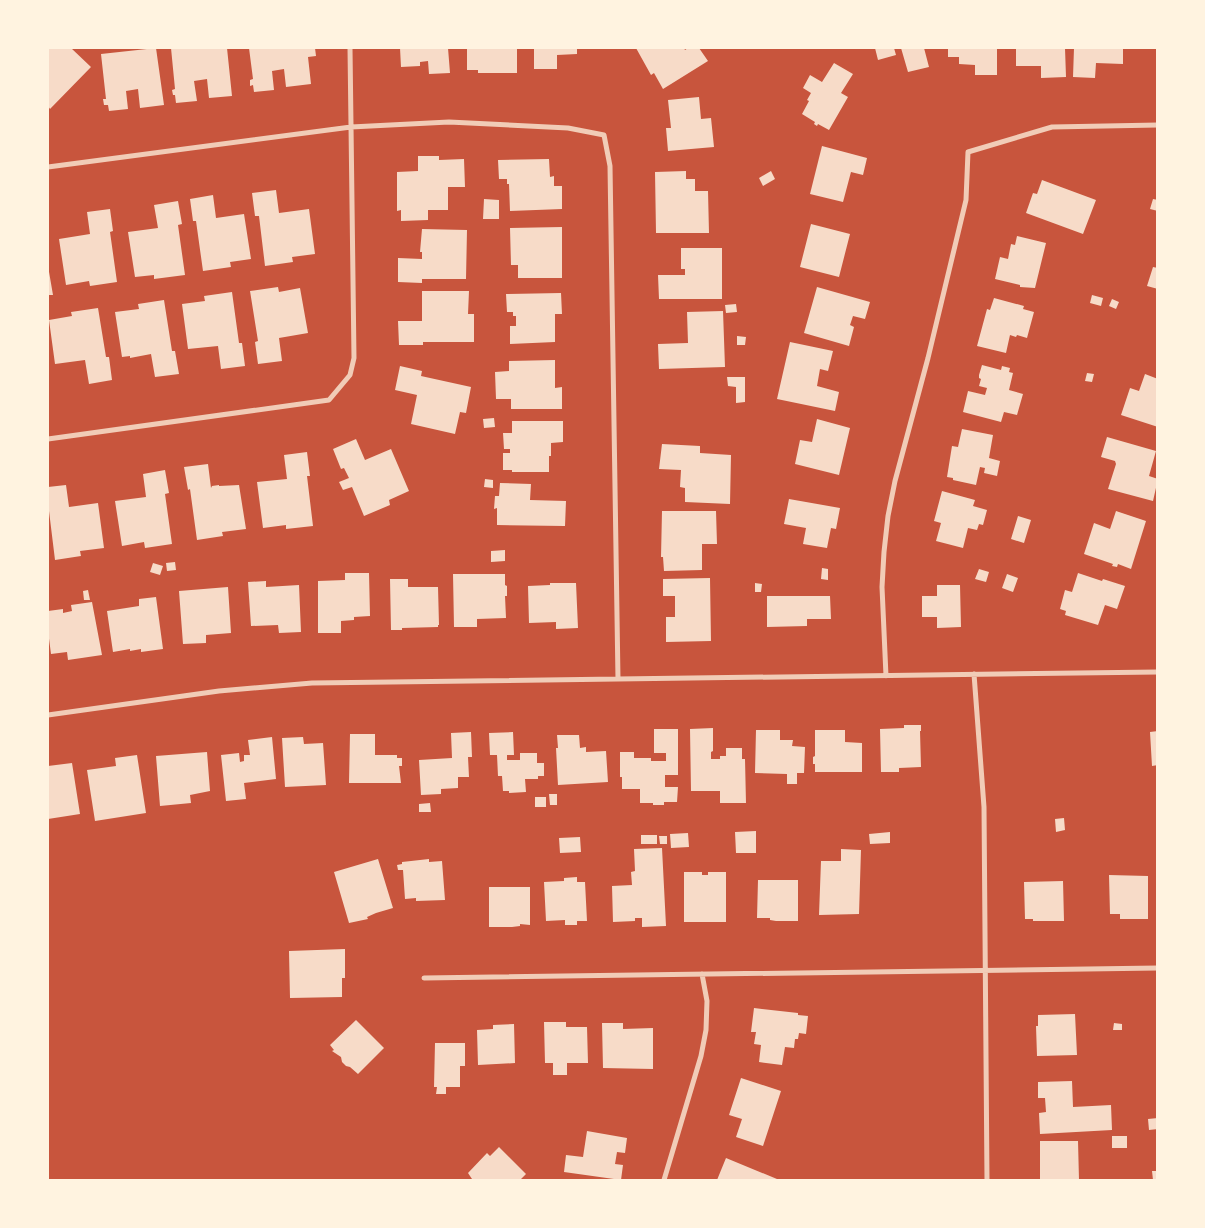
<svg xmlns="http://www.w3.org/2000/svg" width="1205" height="1228" viewBox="0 0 1205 1228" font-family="Manrope,sans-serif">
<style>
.building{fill:#f7dbc8}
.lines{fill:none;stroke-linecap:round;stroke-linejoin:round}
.minor{stroke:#f1ccb7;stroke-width:5}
</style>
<rect width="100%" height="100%" fill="#c8553d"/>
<path class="building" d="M48,48h23l20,19 -41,42 -2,-3z
M156,48l8,57 -24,3 -2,-19 -12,2 2,18 -19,2 -1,-6h-4l-1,-6h3l-5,-45z
M171,48h56l5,48 -23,2 -2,-19 -13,2 3,20 -21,2 -1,-8h-2l-1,-5 3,-1z
M249,48h66l1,8 -8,1 3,27 -25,3 -2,-18 -12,2 2,19 -20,2 -1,-7 -3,1v-6l3,-1z
M400,48h48l2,25 -21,1 -1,-13 -8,1v4l-19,1z
M467,48h50v25h-39v-3h-11z
M534,48h43v6l-20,1v14h-23z
M636,48h48l1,2 3,-2h11l9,13 -45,28 -9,-16 -3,2z
M875,48h19l2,7 -18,5z
M901,48h23l5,19 -21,5z
M948,48h49v27h-22v-10l-16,-1v-7h-11z
M1016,48h49l1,29 -25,1v-12h-25z
M1074,48h49v16l-27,-1 -1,15 -22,-1z
M834,63l19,11 -12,19 7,4 -19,33 -11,-6 -1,2 -3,-2 1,-2 -13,-8 7,-13 -2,-1 4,-7 -8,-5 7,-13 12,7z
M699,97l2,22 10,-1 3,29 -46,4 -2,-23h5l-3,-28z
M822,146l45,12 -4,17 -12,-3 -8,30 -33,-8z
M418,156h21v4l25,-1 1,28h-17v23h-20v10l-27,1v-11l-4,1v-39l21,-1z
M549,159l1,18 4,-1v10h8v23l-52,2 -1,-27h-2v-5h-8l-1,-19z
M686,171v8h9v12h13l1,42h-53l-1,-61z
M771,171l4,8 -12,7 -4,-8z
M1042,180l54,20 -13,34 -57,-21 7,-20 4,1z
M276,190l3,23 30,-4 6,45 -23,3 1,5 -28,4 -6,-50h-4l-3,-23z
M213,195l3,23 28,-4 7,45 -21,3 1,5 -28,4 -7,-50h-3l-3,-22z
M484,199l15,1v19h-16z
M1153,199l5,1v11l-8,-2z
M178,201l4,23 -4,1 7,50 -31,4v-4l-19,2 -7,-45 30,-4 -4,-23z
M110,209l3,22 -3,1 7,50 -27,4 -1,-5 -23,4 -7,-46 31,-5 -3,-22z
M811,224l39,10 -11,43 -39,-10z
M562,227v51h-44v-13h-7l-1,-37z
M422,229l45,1 -1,49h-44v4l-24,-1v-24l24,1v-7h-2z
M1017,236l29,7 -11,45 -15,-1v-2l-25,-6 5,-22 8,2 3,-15 4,1z
M681,248h41v51h-63l-1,-24h27v-6h-4z
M48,266l5,29h-5z
M1153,267l5,1v21l-11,-3z
M278,287l1,5 21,-4 8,45 -29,5 3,23 -24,3 -3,-22 3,-1 -8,-50z
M817,287l53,15 -5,17 -12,-3 -3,9 4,2 -5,19 -45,-13z
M422,291h47l-1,23h6v28h-51v3h-24l-1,-24h24z
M232,292l7,51h3l3,23 -24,3 -3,-23 -30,3 -6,-45 23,-3 -1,-5z
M561,293l1,21h-7v28l-45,2v-18h6v-10h-3v-4h-6l-1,-18z
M1092,295l11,3 -2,8 -11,-3z
M994,298l30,8 -1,3 11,3 -7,26 -10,-3 -1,2 -6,-2 -4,18 -29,-7 10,-37 3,1z
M1112,299l7,3 -3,7 -7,-3z
M164,300l8,51h3l4,23 -24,3 -4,-23 -21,4v-2l-8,1 -7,-45 24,-3 -1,-5z
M736,304l1,8 -11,1 -1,-8z
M98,308l8,49h3l3,23 -23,4 -4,-24 -30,4 -6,-44 23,-4 -1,-4z
M723,311l2,56 -66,2 -1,-25 30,-1 -1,-31z
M737,336l9,1 -1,8h-8z
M790,342l43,9 -5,20 -8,-2 -3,17 22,6 -4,19 -58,-12z
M555,360v28l7,-1v22h-51v-10h-15l-1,-27 14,-1v-10z
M982,365l19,5 1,-4 8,2 -1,4 4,1 -4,17 14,4 -6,21 -13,-3 -3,10 -38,-10 5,-21 17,4 2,-7 -8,-2 2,-7 -2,-1v-3z
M400,366l22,5 -1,5 50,11 -5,26 -6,-1 -5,22 -44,-10 6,-29 -22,-5z
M1087,373l7,1 -2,8 -7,-1z
M1145,374l13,5v48l-37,-12 9,-27 9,3z
M727,377h18v25l-9,1v-16l-8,-1z
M494,418l1,9 -11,1 -1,-9z
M817,419l33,9 -11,47 -44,-11 5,-24 12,2z
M512,421h51v21l-12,1v13h-2v16h-37v-2h-9v-17h7v-4h-6l-1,-16h9z
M962,429l31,6 -4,23 11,3 -3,15 -13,-3 1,-5 -5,-1 -4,18 -23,-5v-2l-6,-1 5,-31 6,1z
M1107,437l49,14 -7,25 9,3 -5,22 -45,-12 8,-25 -1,-3 -14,-4z
M356,439l9,21 26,-11 18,42 -20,9 1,5 -26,11 -12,-29 -9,3 -4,-8 10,-4 -5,-10 -3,1 -8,-20z
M662,444l38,2v7l31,2 -1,49 -45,-2v-14l-5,-1 1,-17 -22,-1z
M307,452l3,24h-3l6,50 -27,3v-4l-23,3 -6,-46 30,-3 -3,-24z
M208,464l3,24 1,-2 7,-1v1l20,-1 7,44 -24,3 1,4 -26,4 -7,-51 -2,1 -4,-23z
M165,470l4,23 -4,1 7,50 -27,4 -1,-6 -22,4 -7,-45 31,-4 -3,-23z
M485,479l8,1v8l-9,-1z
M500,483l31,1 -1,16 36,1 -1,25 -68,-1v-17l-3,1 1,-13h4z
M66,485l3,22 29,-4 6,45 -24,3 1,5 -26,4 -6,-49h-1v-24z
M942,491l33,9 -2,6 14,4 -4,15 -4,-1 -2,6 -9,-2 -5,20 -27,-7 5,-18 -7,-2z
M789,499l51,9 -4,21 -5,-1 -4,20 -24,-4 3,-16 -22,-4z
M662,511h54l1,33h-15v26l-38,1 -1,-14h-2z
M1116,511l30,10 -15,48 -13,-5 -1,3 -5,-1 1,-2 -29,-10 10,-31 16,6z
M1018,516l13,4 -7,23 -13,-4z
M505,550v11l-14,1v-11z
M175,562l1,8 -9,1 -1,-8z
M153,563l10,3 -3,9 -10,-3z
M822,568l6,1v11l-7,-1z
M979,569l10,3 -3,10 -11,-3z
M345,573h24l1,43 -16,1v3l-13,1v12h-23v-52l27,-1z
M1078,573l24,8 1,-2 22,7 -8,23 -12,-4 -7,20 -33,-10 1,-4 -6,-2 5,-19 7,2z
M453,574h52v11l2,1v10h-2l1,22 -29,1v8h-23z
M1007,574l11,4 -5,14 -11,-4z
M710,578l1,63 -45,1v-25h9v-21h-12v-17z
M390,579h18v8h30l1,38h-1v2l-36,1v2h-11z
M266,581v6l33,-2 2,47 -22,1 -1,-8 -27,1 -3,-44z
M550,583h26l2,45 -22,1v-7l-27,1 -1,-37 22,-1z
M755,583l7,1 -1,8h-6z
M937,585h23l1,42 -24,1v-11h-15v-21h15z
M228,587l3,46 -25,2v8l-23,1 -4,-53z
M88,590l2,10h-6l-1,-9z
M767,596h63l1,23h-24v7l-40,1z
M156,597l7,52 -22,3v-3l-11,2v-2l-17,3 -6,-41 32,-5v-7z
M92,602l10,53 -34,5 -1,-8 -16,2 -3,-23v-20l15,-2v4l9,-2 -1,-6z
M904,725h17v6h-1l1,36 -22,1v4h-18l-1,-43 24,-1z
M713,728v23l-2,1v7h9v-3h6v-8h16v11h3l1,44h-26v-12h-29l-1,-62z
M654,729h24v46h-13v12h13l-1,15h-13v3h-11v-2h-13v-14h-18v-12h-2v-25h14v6h17v3h15v-8h-12z
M756,730h24v10h13l-1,6 13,1 -1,26h-7v11h-10v-10l-32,-1z
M815,730h30v12l17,1v29h-47v-8h-2v-7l2,-1z
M1158,731v34l-6,1 -2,-34z
M471,732l1,25h-4l1,20h-11v11l-17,1v5l-20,1 -2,-35 33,-2 -1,-25z
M513,732l1,23h-7v5h13v-7h17v10h7v13h-6v3h-13l1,13 -17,1v-2h-6l-1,-15h-4l-1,-21h-7l-1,-22z
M350,734h25v21h22v3h5v8h-3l2,17h-52z
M557,735h22l1,13 6,-1v5l20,-1 2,31 -50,3 -2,-37h2z
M272,737l4,42 -32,4 2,16 -20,2 -5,-46 18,-2 1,9 4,-1v-6h6l-2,-15z
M303,737l1,7 19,-1 3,42 -41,2 -3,-49z
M207,752l3,39 -20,4 1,8 -31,3 -4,-50z
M137,755l9,58 -51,8 -8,-51 29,-4 -1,-8z
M72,763l8,51 -32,5v-53z
M549,794h8v11h-7z
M535,797h11v10h-11z
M430,803l1,9h-12v-8z
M1064,818l1,12 -9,2 -1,-13z
M756,831v22h-20l-1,-21z
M890,832v11l-20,1 -1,-10z
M688,833l1,14 -18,1 -1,-14z
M641,835h16v9h-16z
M659,836h8v8h-7z
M580,837l1,15 -21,1 -1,-15z
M662,848l4,78 -24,1v-9h-7v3l-22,1 -1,-36 20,-1 -1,-13 4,-1 -1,-22z
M841,849l20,1 -2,64 -40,1 2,-54h20z
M378,859l15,49 -17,5 -9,4 1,2 -19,4 -15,-51z
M429,859v3l13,-1 3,39 -29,1v-3l-11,1 -2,-29h-5l-1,-5 5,-1v-2z
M684,872h18v3h6v-3h18v50h-42z
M1109,875l39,1v43h-28v-5h-10z
M577,877v5h8l2,39h-10v4h-12v-5l-19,1 -2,-39 20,-1v-3z
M758,880h40v41h-22l-6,-1v-2h-13z
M1063,881l1,40h-31v-2h-8l-1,-37z
M489,887h41v38l-10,-1v2l-8,1h-23z
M345,949v29h-3v19l-52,1 -1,-47z
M754,1008l44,5v2l10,1 -2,18 -7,-1 -1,6h-3l-1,9 -9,-1 -3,18 -23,-3 2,-17 -7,-1 2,-12h-5z
M1075,1014l2,41 -40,1 -1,-30h2v-11z
M356,1020l28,28 -26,26 -8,-7 -4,-1 -4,-4 -1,-5 -9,-6 2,-1 -4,-5z
M544,1022h22v5h21l1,36h-21v12h-14v-12h-8z
M602,1023h21v6l30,-1v41l-50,-1z
M1114,1023l8,1v6h-9z
M514,1024l1,39 -37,2 -1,-35 16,-1v-4z
M435,1043h30v23h-5v21h-14v7h-10l1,-7h-3z
M741,1078l40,13 -18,55 -27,-9 6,-18 -13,-4z
M1072,1081l1,26 38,-2 1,25 -72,4 -1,-21 7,-1 -1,-14h-7v-16z
M1158,1118v11l-9,1 -1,-11z
M587,1131l40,7 -2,15 -8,-1 -2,12 8,1 -2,15 -57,-8 2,-17 17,2z
M1112,1136h15v12h-15z
M1040,1141h38l1,39h-39z
M499,1147l27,27 -6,6h-49l1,-1 -4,-6 19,-20 3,3z
M726,1158l51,21 -1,1h-59z
M1152,1171h6v9h-5z"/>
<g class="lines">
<path class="minor" d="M48,167l303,-40 98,-5 119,6 36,7 6,31 8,513
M48,439l281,-39 21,-25 4,-17 -4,-310
M974,674l10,133 3,373
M886,676l-4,-89 2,-35 4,-36 7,-35 33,-123 38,-158 2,-48 84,-25 106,-2
M48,715l171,-24 93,-8 846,-11
M424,978l734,-10
M664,1180l37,-124 5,-26 1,-29 -5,-27"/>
</g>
<rect width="1205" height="1228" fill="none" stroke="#fff3e0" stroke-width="98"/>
</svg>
